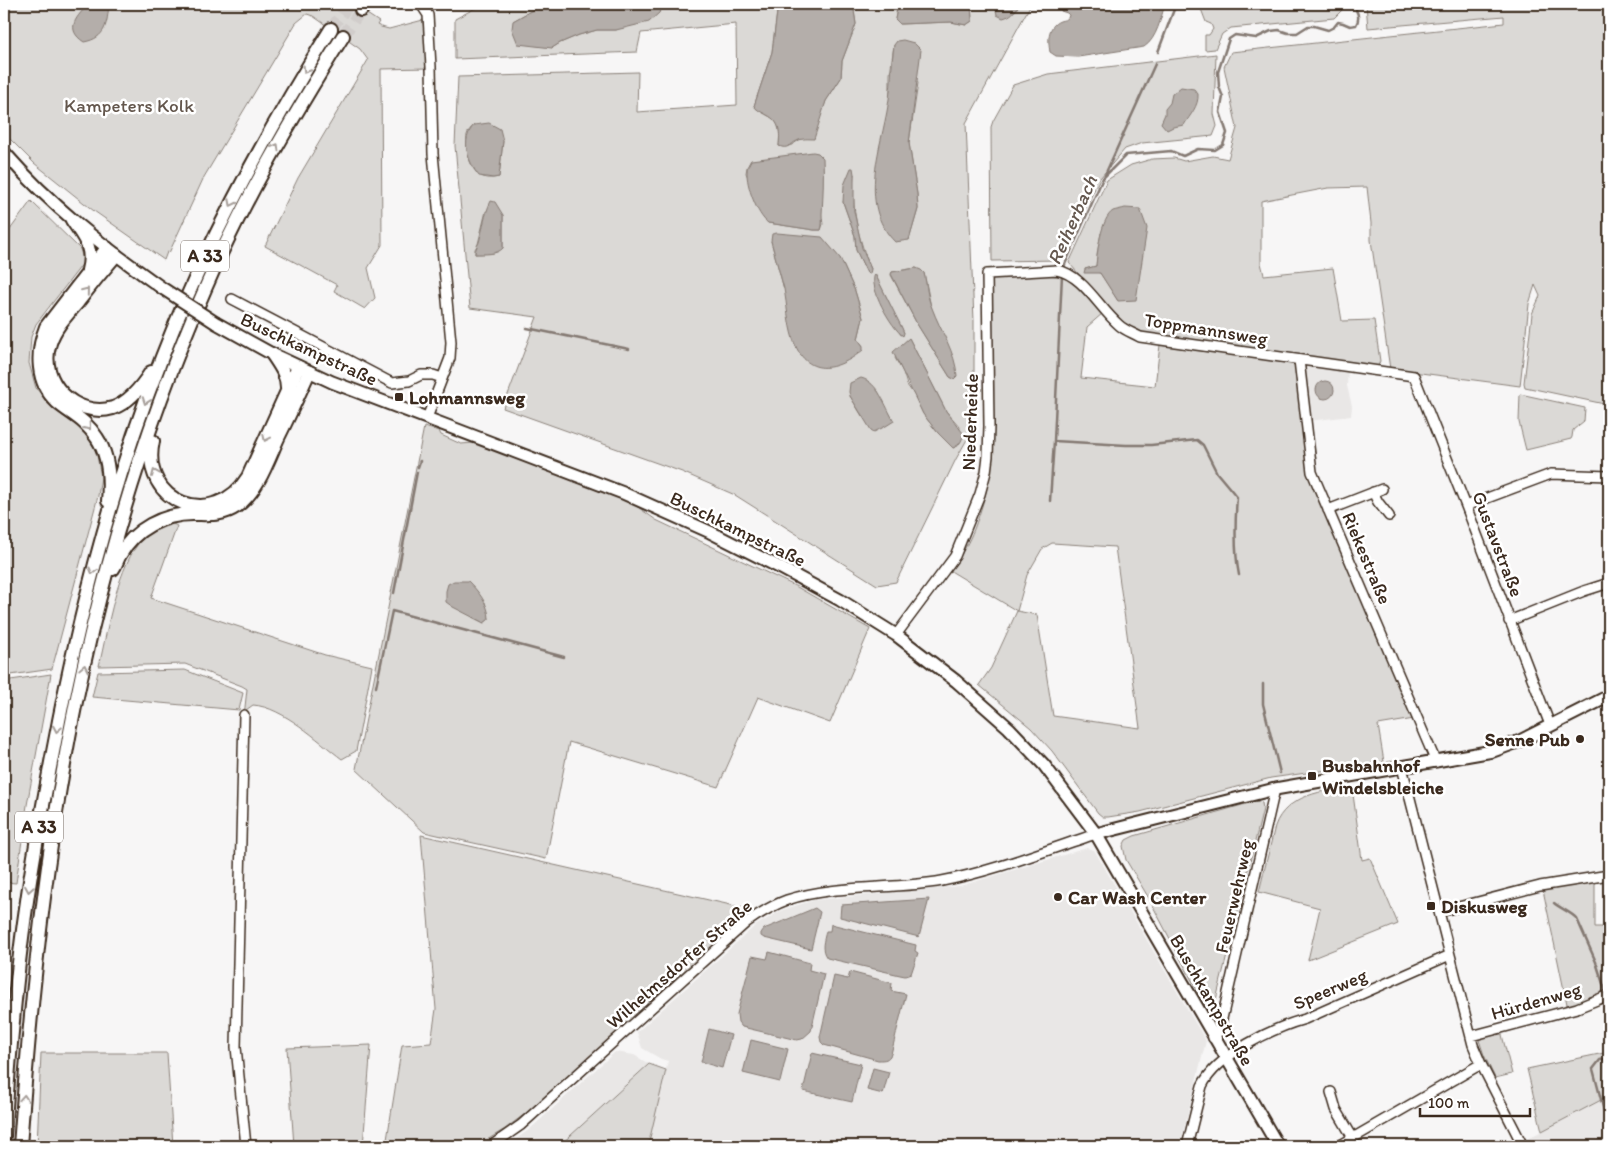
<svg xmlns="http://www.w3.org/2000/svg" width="1613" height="1150" viewBox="0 0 1613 1150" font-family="Itim,sans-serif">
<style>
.built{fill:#e9e7e6}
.green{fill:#dbd9d6;stroke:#8b827a;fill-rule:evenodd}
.water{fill:#b4aeaa;stroke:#847972}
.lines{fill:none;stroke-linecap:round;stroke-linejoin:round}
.stream{stroke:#847972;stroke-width:2.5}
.highway-tunnel{stroke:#d1cdcb;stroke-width:12;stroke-dasharray:12 6;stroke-linecap:butt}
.minor-casing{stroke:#3b2a1e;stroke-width:12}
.major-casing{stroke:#3b2a1e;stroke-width:15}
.highway-casing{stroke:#3b2a1e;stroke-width:16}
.minor{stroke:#fff;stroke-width:9}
.major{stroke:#fff;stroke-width:11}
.highway{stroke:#fff;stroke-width:12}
.major-bridge-casing{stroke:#3b2a1e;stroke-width:15;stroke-linecap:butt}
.major-bridge{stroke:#fff;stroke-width:11}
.oneway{stroke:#a79f9a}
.poi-dot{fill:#3b2a1e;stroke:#fff;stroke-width:2}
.labels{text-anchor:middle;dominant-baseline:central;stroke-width:5;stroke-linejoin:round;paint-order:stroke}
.shield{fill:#fff;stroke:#766a62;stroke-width:1}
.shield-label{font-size:18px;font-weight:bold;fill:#3b2a1e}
.park-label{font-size:19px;fill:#63564c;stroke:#fff}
.street-label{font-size:19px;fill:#3b2a1e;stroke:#fff}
.poi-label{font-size:19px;font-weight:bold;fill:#3b2a1e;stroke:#fff;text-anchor:start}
.water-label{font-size:20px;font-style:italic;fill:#65584f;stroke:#fff}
</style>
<rect width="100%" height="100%" fill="#f7f6f6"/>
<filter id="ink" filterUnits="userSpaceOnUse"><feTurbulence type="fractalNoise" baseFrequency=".02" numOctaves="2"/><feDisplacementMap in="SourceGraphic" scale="10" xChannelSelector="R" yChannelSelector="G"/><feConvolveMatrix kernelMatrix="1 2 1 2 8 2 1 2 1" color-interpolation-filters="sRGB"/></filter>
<g filter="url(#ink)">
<path class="built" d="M1306,365l42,5 -1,16 5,20 -1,10 -42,5 -6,-53z
M1087,848l7,2 2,3 110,188 -26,105h-532l20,-85 -7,-2 -19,-11 -5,-16 118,-106 27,-16 32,-10 146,-14z
M615,1052l19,3 15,9 -90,82h-44l-3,-4 18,-13z
M1601,1100l8,32v14h-96z"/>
<path class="green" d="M4,4h348l27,18 -2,3 4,2 8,2 34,-9 4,48 -46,1 1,176 -14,23 7,30 -10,11 -31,-18 3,-6 -72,-39 33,-68 70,-118 -8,-11 -47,-33 -6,-2 -11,9 -92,154 -35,76 -2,-1 -3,8 -70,-49 -60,-48 -30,-30z
M483,4h60l-30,17 39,27 8,-5 19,-8 18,-5h19l43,-17 3,-9h116l-6,48 -18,54c4,5 8,6 13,9 14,7 13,18 12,31l13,-1 7,-5 23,-28 4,-11 15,-23 1,-17 14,-37 -3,-20h45l-3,15 5,5 51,-2 15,3 6,-4 -1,-17h24v3l21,3 3,-6h12l-65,119 8,198v106l-18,32 -60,123 -19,3 -142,-90 -53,-23 -179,-64 34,-91 -67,-9 -15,-162 3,-69 180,-5 -1,40 100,-7 -1,-81 -95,9 -4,19 -182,7v-40zM894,45l24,38 -9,60 8,51 1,15 -9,31 -30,-91 6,-23 5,-29v-23zM474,125l29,16 -4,36c-5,1 -11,2 -16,0 -13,-4 -18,-29 -16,-42 1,-4 4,-7 7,-10zM751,160l71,58 1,6 -2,6h-7l-46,-7 -22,-50 1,-6zM854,174c-3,33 4,65 17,95l-4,4 -11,-23 -1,-14 -12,-34zM486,211l17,4v33l-10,5 -18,1v-5l3,-5zM771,241l69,17 15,33 8,27 -5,21 5,7 -79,-57zM916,268l8,5 7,34 22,53 1,19 -4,-2 -33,-53 -26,-49 1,-3zM875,274l29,59 -3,2 -20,-31zM909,338l37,73 14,16 -2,19 -5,2 -15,-15 -15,-19 -8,-18 -8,-11 -4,-13 -8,-14 7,-13zM878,391l6,14 9,15 -31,-4 -12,-20z
M1198,4h150l-14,14 -103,10 -9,6 -7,15 -10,1v-15h4l4,-6 -2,-5 -5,-2 -5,-13z
M1366,4h243v401l-84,-18 -1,-4 8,-69 8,-18 -5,-11 -6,19 -9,82 -130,-17 -19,-129v-17l-4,-36 -39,1 -67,13v62l3,12 69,-7 9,53 32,-1 6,41 -2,5 -238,-33 3,-1c-19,0 -60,-54 -74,-69l38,-83 24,-15 21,-6 22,-1 10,3 29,-5 15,3 9,-31 -13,-61 7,-15 273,-29v-7l-136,12zM1101,233l17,68 -18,-28 -15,-4 11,-3 2,-17z
M1216,54l-2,60 3,12 -4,10 -71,7 -17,6 -25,29 -39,82 -69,1 -1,-134 2,-6 20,-36 35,-11z
M31,201l49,48 4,13 -48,62 -5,13 -2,26 7,25 18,22 29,20 13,20 5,27 -3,19 -46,173 -48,7v-438z
M1044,275l22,2 20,18 17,18 -16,14 -6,51 74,8 5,-41 133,18 3,3 13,108 105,245 -36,6 6,37 -113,16 -131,34 -32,5h-5l-5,-4 -46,-62 -21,-23 -52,-43 12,-17 26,-57 -68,-41c5,-7 12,-14 16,-22 13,-22 25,-66 28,-91l-1,-178 3,-2zM1052,543l63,4 25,181 -87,-12 -16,-101 -20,-4 10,-36 15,-26z
M1520,394l65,14 -1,13 -11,9 -1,7 -1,2 -45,11 -7,-28z
M424,427l15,4 2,4 20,9 12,-1 22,6 133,51 28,20 141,67 73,42 -40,94 -72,-26 -40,90 -149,-45 -23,117 -122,-27 -68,-63zM485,602l4,17 -5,4 -12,-6z
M171,523l6,3 -26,72 174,57 47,11 -16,85 -14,8c-24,-18 -59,-52 -89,-54l-7,5 -2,6 3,-27 -5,-3 -57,-22 -86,2c9,-37 18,-102 45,-129 7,-7 18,-11 27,-14z
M185,670l58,23 -4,17 -147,-13 6,-25z
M51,674l-24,131 -11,78 -11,-1 -1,4v-205z
M1352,787l10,73 8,-2 28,66 -90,36 12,-52 -61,-16 16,-66c11,-31 49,-36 77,-39z
M1256,801l6,2 1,6 -49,199 -1,3h-5l-61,-116 -21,-35 -3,-14 3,-6 8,-4z
M421,835l332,75 -223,200 -25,19 -28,17h-91l16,-101 29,-2 5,-34z
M1595,881v46h14v66l-41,16 -25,-119z
M1501,1031l11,43 -17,4 -11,-23 -6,-18z
M371,1045l-8,101h-69l-7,-98z
M1609,1052v80l-8,-32 -59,31 -15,-62z
M41,1053h126l6,93h-136z
M649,1064l17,6 -18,76h-89z"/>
<path class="water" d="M89,4h20c-2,20 -3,34 -25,38 -20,-13 -7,-26 5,-38z
M543,4h119l-3,9 -10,9 -33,8h-19l-18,5 -19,8 -8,5 -34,-4 -6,-15 1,-8z
M778,4h75l3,20 -14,37 -1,17 -15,23 -12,38c-5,0 -12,-1 -17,2 -7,3 -9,9 -18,5 1,-13 2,-24 -12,-31 -5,-3 -9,-4 -13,-9l18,-54z
M898,4h73l1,17 -6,4 -15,-3 -51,2 -5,-5z
M995,4h24c-4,8 -8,12 -16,14l-6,-3z
M1063,4h102c-4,13 -8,35 -21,43l-66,10 -22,-1 -6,-4c-2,-11 -3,-26 10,-31 3,-1 6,-1 8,-3l1,-3 -2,-2 -6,-2v-2z
M903,40l11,3 7,7 -12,93 8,51 1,15 -9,31 -14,2c-39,-39 -12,-97 -6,-143 3,-18 2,-36 5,-54l3,-4z
M1181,87l13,2 4,5c1,12 -8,21 -14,31l-11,2 -6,3 -6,-7 4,-9v-5l5,-6 2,-9z
M489,123l11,6 3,12 -4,36 -6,1 -14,-2c-11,-14 -19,-36 -5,-51z
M813,152l5,1 5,5c1,19 0,37 -1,56 0,6 1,10 -1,16h-7l-46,-7c-11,-8 -22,-38 -21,-52 0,-4 2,-7 4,-11z
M851,168h2l1,6v37l8,37 9,21 -1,5 -3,-1 -11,-23 -1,-14 -12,-34 1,-17z
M491,201l4,1 8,13v33c-6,7 -19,6 -28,6 0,-5 2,-7 4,-12 4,-13 5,-27 12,-41z
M1125,208l15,1 7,19 -11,72 -18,1 -18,-28h-16l1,-4 11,-3c1,-13 5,-48 17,-55 3,-1 9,-2 12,-3z
M777,233l45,4 18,21 15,33 8,27 -5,21 5,7v4c-27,22 -57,28 -70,-11 -5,-16 -6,-34 -9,-50 -4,-16 -9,-32 -13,-48l1,-7z
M916,268l5,2 3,3c3,12 3,24 8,35 8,22 24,45 25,68l-3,3 -4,-2 -33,-53 -26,-50 1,-2z
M875,274l27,54 2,5 -1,3c-12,-9 -35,-49 -28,-62z
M909,338l37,73 17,22c0,7 -3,12 -10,15l-15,-15 -15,-19 -30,-62z
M861,378c17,4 24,28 33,43l-8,5 -12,6 -3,-2 -21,-34 -1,-4 1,-9z
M1316 390a9 9 0 1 1 18 0a9 9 0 1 1-18 0Z
M454,581h14c10,10 21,23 21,38l-5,4 -31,-16 -7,-5v-11l2,-7z
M929,899l-10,38 -79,-20 1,-12z
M815,908l5,4 -9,37 -47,-11 -3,-2v-3l3,-4z
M831,924l85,21 -1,6 3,2 -7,21 -6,2 -5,-1 -73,-17c-7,-9 -3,-17 -1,-27h4z
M769,952l41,11 -1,7 15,4 -13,57 -9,8 -5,1 -55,-13 -4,-5 -1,-8 15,-58 15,3z
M850,972l42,11 -1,8 15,3 -15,60c-3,6 -6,6 -13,6l-54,-15 -3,-3 -1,-5 14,-61 14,3z
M709,1029l22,6 -9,33 -21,-6z
M751,1040l37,9 -8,33 -37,-9z
M812,1053l49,11 -9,38 -49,-11z
M873,1068l16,4 -6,22 -16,-4z"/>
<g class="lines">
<path class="stream" d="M1158,52l18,-48
M1104,177l51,-113
M1063,269l40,-91 23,-23 45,-4 12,5 15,-7 17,1 8,-5 4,-12 -7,-21 3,-15 -4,-10 -1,-15 11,-33 6,-4 21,3 15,-7 8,-1 9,3h9l11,-7h6l14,4 6,-3 4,-5 5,1 7,3 6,-1c3,-5 3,-10 0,-15l1,-6
M1062,275l-8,166 72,4h25l46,-5 6,5 14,28 20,24c-2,26 -3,53 2,78
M527,328l102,21
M418,467l2,-6
M1050,501l4,-60
M394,593l23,-121
M1263,684v20l17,69
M376,687l16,-76 172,46
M1554,903c7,6 17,9 23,16l19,43 10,31
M1609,1058l-9,2 -7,9 16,61"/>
<path class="highway-tunnel" d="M331,29l18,-25
M343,36l18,-26"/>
<g class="minor-casing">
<path id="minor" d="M422,6l6,9 3,52 2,87 18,188 -1,16 -23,60
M232,299l160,84 17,-2 12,-6h12l9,3
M1299,360l13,112 124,290
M1373,492l5,10 11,14
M1466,506l85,-32 58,2
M1328,510l54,-21
M1509,621l75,-30 25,-8
M896,635l59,-79 25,-62 6,-22 2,-16 1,-30 -2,-152 70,-4c26,5 42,38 62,55 5,5 14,8 21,12l274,39 52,130 84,219
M244,715l-8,332 10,99
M1402,767l71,278 8,19 42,82
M1439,912l101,-26 69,-11
M1471,1036l106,-28 32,-13
M1213,1038l6,-7 2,-8 54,-234
M1331,1092l5,17 17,29
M491,1146l30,-21 226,-203c13,-9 26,-17 40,-22 48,-16 105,-10 155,-19 53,-10 104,-31 154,-47
M1187,1146l15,-60c15,-31 71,-58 103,-67l145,-64
M1339,1146l142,-82"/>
</g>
<g class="major-casing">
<path id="major" d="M4,152c47,54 100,95 158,136
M216,323l56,31 60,28 291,111 87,39 71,36 59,32 56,35 60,46 53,47 35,37 52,69 182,312
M1096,834l179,-45 218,-38 27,-10 89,-45"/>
</g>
<g class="highway-casing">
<path id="highway" d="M361,10l5,-6
M72,220c12,18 22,28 16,50
M107,248l-61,79c-10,25 -10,56 11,75 15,13 28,17 40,36 12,18 13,42 11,63
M116,255c-13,15 -26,31 -38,47 -11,13 -23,25 -28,41 -13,38 26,76 63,65 17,-6 29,-22 38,-36
M272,354c8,12 16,22 15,37
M153,441c-14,63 62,90 95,36l50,-110
M113,569c3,-4 4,-9 7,-14 14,-26 43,-41 73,-41 17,0 29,2 44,-8 21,-15 31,-46 41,-68 11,-22 21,-44 31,-66
M4,1136c5,-76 11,-152 22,-228 7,-52 17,-104 27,-156 25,-135 59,-268 109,-395 45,-116 104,-224 169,-328
M20,1146c8,-109 18,-219 35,-327 28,-182 76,-361 150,-530 38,-88 87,-171 138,-253"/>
</g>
<use href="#minor" class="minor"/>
<use href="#major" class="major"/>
<use href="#highway" class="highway"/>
<g class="major-bridge-casing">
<path id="major-bridge" d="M162,288l54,35"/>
</g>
<use href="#major-bridge" class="major-bridge"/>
</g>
<defs><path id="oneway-chevron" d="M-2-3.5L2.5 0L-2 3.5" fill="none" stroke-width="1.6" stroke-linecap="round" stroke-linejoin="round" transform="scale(1.25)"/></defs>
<g class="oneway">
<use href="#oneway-chevron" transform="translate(306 70) rotate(122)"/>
<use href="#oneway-chevron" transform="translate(276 147) rotate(-60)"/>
<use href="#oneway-chevron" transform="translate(232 203) rotate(117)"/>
<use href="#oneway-chevron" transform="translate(86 291) rotate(-51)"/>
<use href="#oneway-chevron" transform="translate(146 401) rotate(110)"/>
<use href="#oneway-chevron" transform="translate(88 427) rotate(49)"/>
<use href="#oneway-chevron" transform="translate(266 438) rotate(115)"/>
<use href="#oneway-chevron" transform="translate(155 473) rotate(-113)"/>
<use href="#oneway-chevron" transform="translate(93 571) rotate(105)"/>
<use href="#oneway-chevron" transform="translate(84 668) rotate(-78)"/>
<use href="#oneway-chevron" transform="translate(57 729) rotate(101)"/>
<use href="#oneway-chevron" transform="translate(29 889) rotate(99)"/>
<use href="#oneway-chevron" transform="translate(24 1098) rotate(-86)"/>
</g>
</g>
<g class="poi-dot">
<rect x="394" y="392" width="10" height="10" rx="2.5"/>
<circle cx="1580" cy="739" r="5"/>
<rect x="1307" y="771" width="10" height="10" rx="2.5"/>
<circle cx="1058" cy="897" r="5"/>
<rect x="1426" y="901" width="10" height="10" rx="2.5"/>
</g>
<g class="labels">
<g class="shield">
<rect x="181" y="240.5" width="48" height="31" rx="4"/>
<rect x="15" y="811.5" width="48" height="31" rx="4"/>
</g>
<g class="shield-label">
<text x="205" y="256">A 33</text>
<text x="39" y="827">A 33</text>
</g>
<g class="park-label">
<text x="129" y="105">Kampeters Kolk</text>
</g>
<g class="street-label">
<text transform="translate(1206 329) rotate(9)">Toppmannsweg</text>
<text transform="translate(309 349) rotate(25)">Buschkampstraße</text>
<text transform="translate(970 422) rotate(-88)">Niederheide</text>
<text transform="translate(738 529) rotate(26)">Buschkampstraße</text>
<text transform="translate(1498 544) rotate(69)">Gustavstraße</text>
<text transform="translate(1367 558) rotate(67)">Riekestraße</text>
<text transform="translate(1234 896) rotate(-77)">Feuerwehrweg</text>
<text transform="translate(679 964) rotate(-41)">Wilhelmsdorfer Straße</text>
<text transform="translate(1330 989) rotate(-23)">Speerweg</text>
<text transform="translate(1212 1000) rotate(60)">Buschkampstraße</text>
<text transform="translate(1536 1001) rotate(-16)">Hürdenweg</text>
</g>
<g class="poi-label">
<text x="409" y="397">Lohmannsweg</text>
<text x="1570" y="739" text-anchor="end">Senne Pub</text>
<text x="1322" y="765">Busbahnhof<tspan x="1322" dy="22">Windelsbleiche</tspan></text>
<text x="1068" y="897">Car Wash Center</text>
<text x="1441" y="906">Diskusweg</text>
</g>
<g class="water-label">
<text transform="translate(1072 220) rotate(-66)">Reiherbach</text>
</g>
</g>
<rect width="1613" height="1150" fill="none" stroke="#fff" stroke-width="20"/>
<rect x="10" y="10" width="1593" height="1130" fill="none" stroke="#3b2a1e" stroke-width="2" filter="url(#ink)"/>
<path d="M1420 1108v8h110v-8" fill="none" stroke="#3b2a1e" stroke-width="2.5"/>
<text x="1428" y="1108" font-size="15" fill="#3b2a1e" stroke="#ffffff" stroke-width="4" paint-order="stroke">100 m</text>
</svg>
